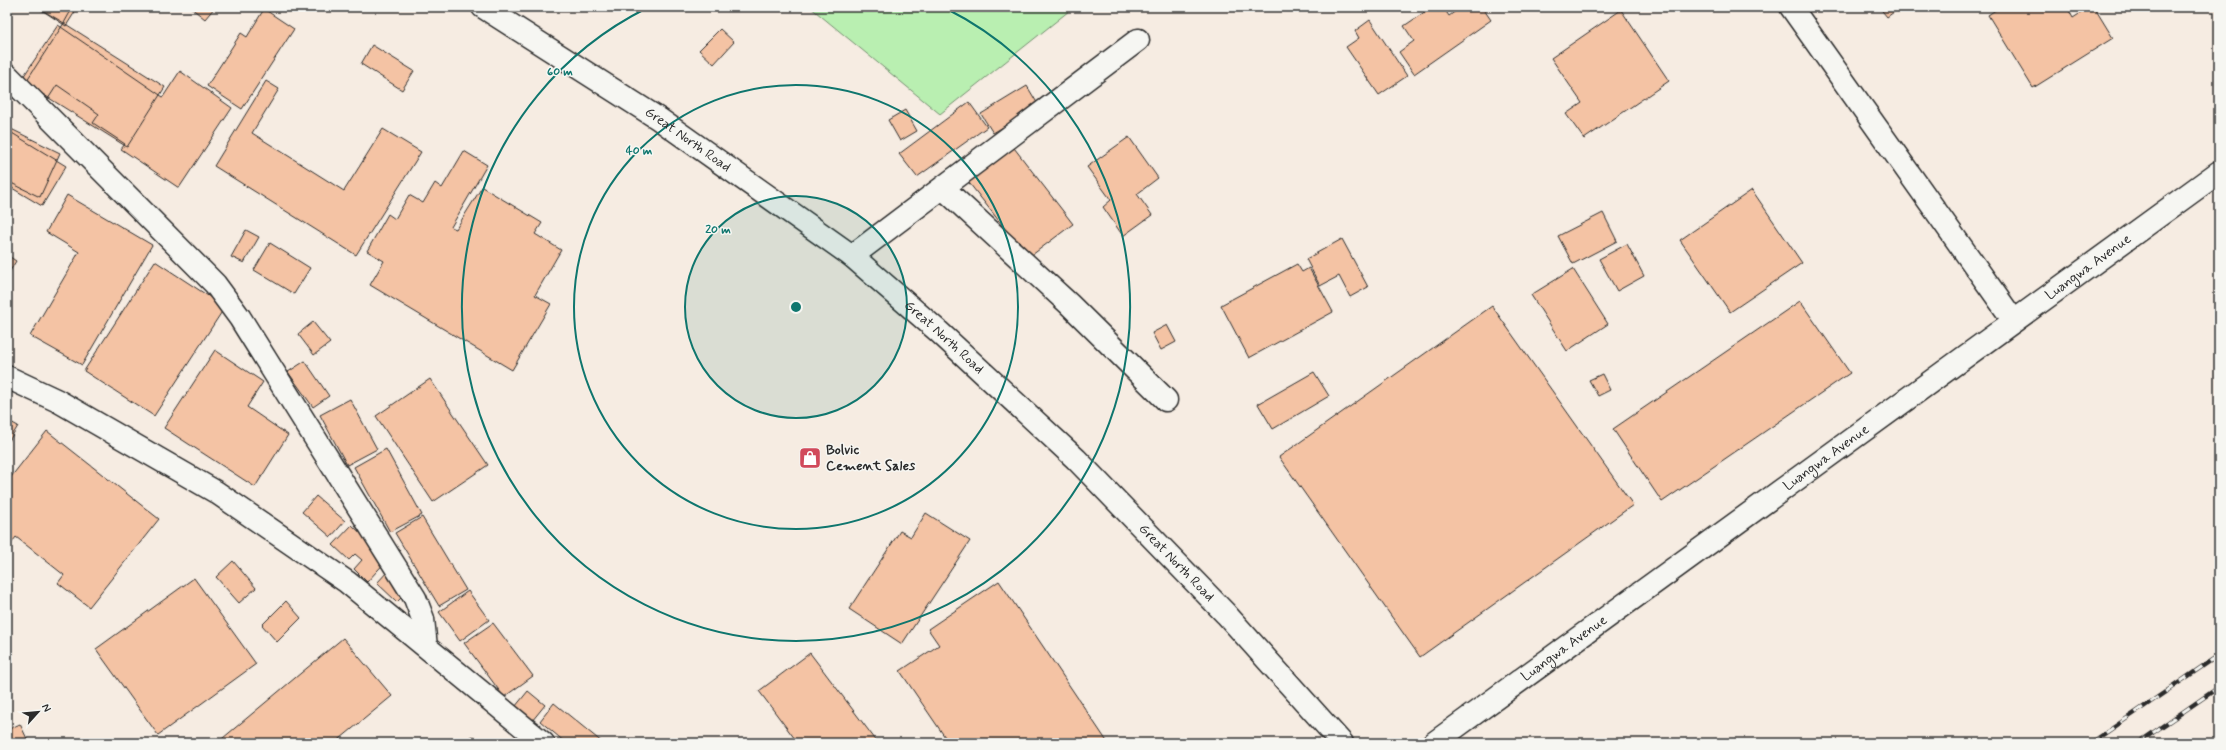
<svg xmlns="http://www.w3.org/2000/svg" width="2226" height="750" viewBox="0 0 2226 750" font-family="Mynerve,sans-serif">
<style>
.green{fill:#b9efb1;stroke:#728d6e}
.building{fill:#f4c3a4;stroke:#2b2b2b}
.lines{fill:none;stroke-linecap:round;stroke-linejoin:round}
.minor-casing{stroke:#2b2b2b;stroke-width:25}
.major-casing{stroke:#2b2b2b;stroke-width:25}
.highway-casing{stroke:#2b2b2b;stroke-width:25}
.path{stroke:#2b2b2b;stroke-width:2.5;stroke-dasharray:1 3;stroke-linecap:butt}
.minor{stroke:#f6f6f2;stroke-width:22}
.major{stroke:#f6f6f2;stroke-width:22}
.highway{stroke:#f6f6f2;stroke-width:22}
.rail-casing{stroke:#2b2b2b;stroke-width:4.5}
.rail{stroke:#f6f6f2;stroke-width:3;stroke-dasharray:9;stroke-linecap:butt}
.ring{fill:none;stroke:#0f766e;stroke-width:2}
.labels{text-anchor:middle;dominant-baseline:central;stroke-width:3;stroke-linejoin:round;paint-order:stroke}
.street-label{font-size:14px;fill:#2b2b2b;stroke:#f6f6f2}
.poi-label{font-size:14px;font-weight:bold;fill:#2b2b2b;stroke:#f6f6f2;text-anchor:start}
.centre{fill:#0f766e;stroke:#f6f6f2;stroke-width:2}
.ring-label{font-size:12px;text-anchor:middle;font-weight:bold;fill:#0f766e;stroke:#f6f6f2;stroke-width:3;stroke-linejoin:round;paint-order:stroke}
</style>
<rect width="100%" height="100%" fill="#f6ece2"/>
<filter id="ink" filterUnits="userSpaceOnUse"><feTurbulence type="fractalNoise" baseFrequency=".025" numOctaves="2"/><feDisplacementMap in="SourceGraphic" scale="8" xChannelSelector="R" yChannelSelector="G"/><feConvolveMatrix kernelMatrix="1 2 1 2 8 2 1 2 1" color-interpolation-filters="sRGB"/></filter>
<g filter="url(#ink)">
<path class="green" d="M810,7h264l-134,107z"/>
<path class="building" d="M37,7h41l-12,19z
M37,7h36l-9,16z
M190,7h25l-10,12z
M1432,7h11l6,9 12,-9h21l9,13 -77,54 -15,-22 15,-11 -10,-15z
M1879,7h22l-14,10z
M2000,7h67l6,11 17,-11h4l19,31 -80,50 -45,-73z
M264,9l30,20 -52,80 -35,-23 34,-53 6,4z
M1621,10l48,71 -85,58 -18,-25 16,-11 -31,-45z
M1370,20l37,56 -28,19 -33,-48 13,-9 -4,-7z
M64,23l101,64 -38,60 -102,-64z
M58,25l105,72 17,-26 52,37 -53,80 -58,-39 4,-5 -32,-21 6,-9 -42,-29 -9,14 -27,-19z
M720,29l14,13 -20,22 -15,-14z
M372,45l42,26 -12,19 -41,-26z
M266,81l13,8 -27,44 92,58 39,-62 38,23 -65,103 -142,-89z
M1027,86l12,20 -46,27 -12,-19z
M969,102l18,25 -70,50 -18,-23z
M905,110l12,21 -17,10 -12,-21z
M7,127l53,26 -20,44 -33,-16z
M7,130l59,36 -24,40 -35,-21z
M1129,137l29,41 -21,16 15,21 -29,21 -20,-29 8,-7 -24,-33z
M1011,144l62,80 -45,34 -62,-79z
M464,151l23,14 -36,62 5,2 26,-42 60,36 -7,11 26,16 -26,45 16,9 -39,66 -142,-85 14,-24 -17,-10 21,-37 7,5 14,-24 14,8 12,-20 7,5z
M1752,190l50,73 -72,49 -50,-72z
M67,195l85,50 -70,120 -52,-29 49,-84 -33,-20z
M1603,213l14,28 -44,23 -15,-28z
M246,230l13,7 -15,26 -13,-6z
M1342,239l26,48 -18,10 -11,-21 -19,10 -14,-27z
M270,243l40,25 -16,26 -40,-24z
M1627,244l17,32 -27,15 -18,-32z
M7,255l9,6 -9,15z
M155,261l70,46 -71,109 -70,-45z
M1297,264l5,8 7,-4 24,44 -84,46 -28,-53z
M1573,269l35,55 -41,27 -36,-56z
M1800,301l50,72 -188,129 -49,-73z
M1492,306l141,199 -213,152 -141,-200z
M313,322l17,21 -16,12 -16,-21z
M1167,325l9,17 -15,8 -9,-17z
M215,350l48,32 -16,25 41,28 -33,52 -91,-59z
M305,361l24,35 -16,11 -25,-35z
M1314,372l15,24 -56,33 -15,-25z
M1602,374l8,16 -12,6 -9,-16z
M430,379l58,86 -55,37 -57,-86z
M350,399l27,50 -30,16 -27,-50z
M7,420l11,6 -11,18z
M47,431l112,88 -70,88 -31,-24 6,-8 -48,-38 -9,12v-67z
M386,449l36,66 -32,17 -36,-65z
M316,496l29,25 -14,16 -29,-25z
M926,513l44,28 -68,103 -53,-35 51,-78 11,6z
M422,517l44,73 -27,16 -44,-73z
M352,525l36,34 -21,23 -13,-13 8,-9 -7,-6 -6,6 -16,-15z
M233,561l23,27 -17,15 -23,-26z
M388,571l21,19 -12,12 -20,-19z
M194,578l62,86 -98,71 -62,-86z
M999,581l109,162h-159l-49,-72 39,-26 -11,-16z
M468,591l21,29 -29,21 -21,-29z
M286,601l15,17 -24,24 -15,-17z
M493,623l40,53 -29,21 -40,-54z
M343,638l49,58 -57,47h-118z
M810,653l68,90h-80l-39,-52z
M528,691l17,14 -13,16 -17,-14z
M554,703l49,40h-37l-26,-22z
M20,724l9,19h-22v-13z
M472,736l10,7h-15z"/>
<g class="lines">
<g class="minor-casing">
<path id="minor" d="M1791,7l223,314
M7,75l208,209 25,34 175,280 8,21 3,28
M943,188l126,116 97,96
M852,256l286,-216
M7,377l51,24 158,91 131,90 196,161"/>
</g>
<g class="major-casing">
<g id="major">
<path id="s1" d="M1434,743l785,-571"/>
</g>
</g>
<g class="highway-casing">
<g id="highway">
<path id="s2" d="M483,7l176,112 193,137 86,75 138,128 150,155 116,129"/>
</g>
</g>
<path class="path" d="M7,15l4,-8"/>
<use href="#minor" class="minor"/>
<use href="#major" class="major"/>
<use href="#highway" class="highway"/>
<g class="rail-casing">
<path id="rail" d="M2091,743l128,-88
M2138,743l81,-56"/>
</g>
<use href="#rail" class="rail"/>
</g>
</g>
<circle cx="796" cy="307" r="111" fill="#0f766e" fill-opacity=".12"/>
<g class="ring">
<circle cx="796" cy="307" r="111"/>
<circle cx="796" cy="307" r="222"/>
<path d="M945 8A334 334 0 1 1 647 8"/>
</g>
<defs>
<g id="shop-square" transform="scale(1.15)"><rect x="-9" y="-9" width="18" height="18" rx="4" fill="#d1495b" stroke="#f6f6f2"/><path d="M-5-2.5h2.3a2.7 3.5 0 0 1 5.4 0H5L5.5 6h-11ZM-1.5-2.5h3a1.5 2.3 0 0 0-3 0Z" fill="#fff"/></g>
</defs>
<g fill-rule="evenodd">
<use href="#shop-square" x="810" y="458"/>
</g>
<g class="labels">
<g class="street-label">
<text stroke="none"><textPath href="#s2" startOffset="244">Great North Road</textPath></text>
<text stroke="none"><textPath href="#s1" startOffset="809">Luangwa Avenue</textPath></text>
<text stroke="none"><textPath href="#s2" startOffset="568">Great North Road</textPath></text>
<text stroke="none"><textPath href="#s1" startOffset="485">Luangwa Avenue</textPath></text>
<text stroke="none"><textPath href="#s2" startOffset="892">Great North Road</textPath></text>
<text stroke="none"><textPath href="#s1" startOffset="161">Luangwa Avenue</textPath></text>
</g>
<g class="poi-label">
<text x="826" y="450">Bolvic<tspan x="826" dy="16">Cement Sales</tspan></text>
</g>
</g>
<circle cx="796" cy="307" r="6" class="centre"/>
<g class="ring-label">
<text x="560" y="75">60 m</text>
<text x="639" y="154">40 m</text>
<text x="718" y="233">20 m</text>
</g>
<rect width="2226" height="750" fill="none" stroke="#f6f6f2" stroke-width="24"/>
<rect x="12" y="12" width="2202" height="726" fill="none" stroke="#2b2b2b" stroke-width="1.5" filter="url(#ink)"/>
<g transform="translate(38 712) rotate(63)" stroke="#f6f6f2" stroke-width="3" paint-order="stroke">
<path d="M0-3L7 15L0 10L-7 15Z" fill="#2b2b2b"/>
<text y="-6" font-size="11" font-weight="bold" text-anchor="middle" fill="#2b2b2b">N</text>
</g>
</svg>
